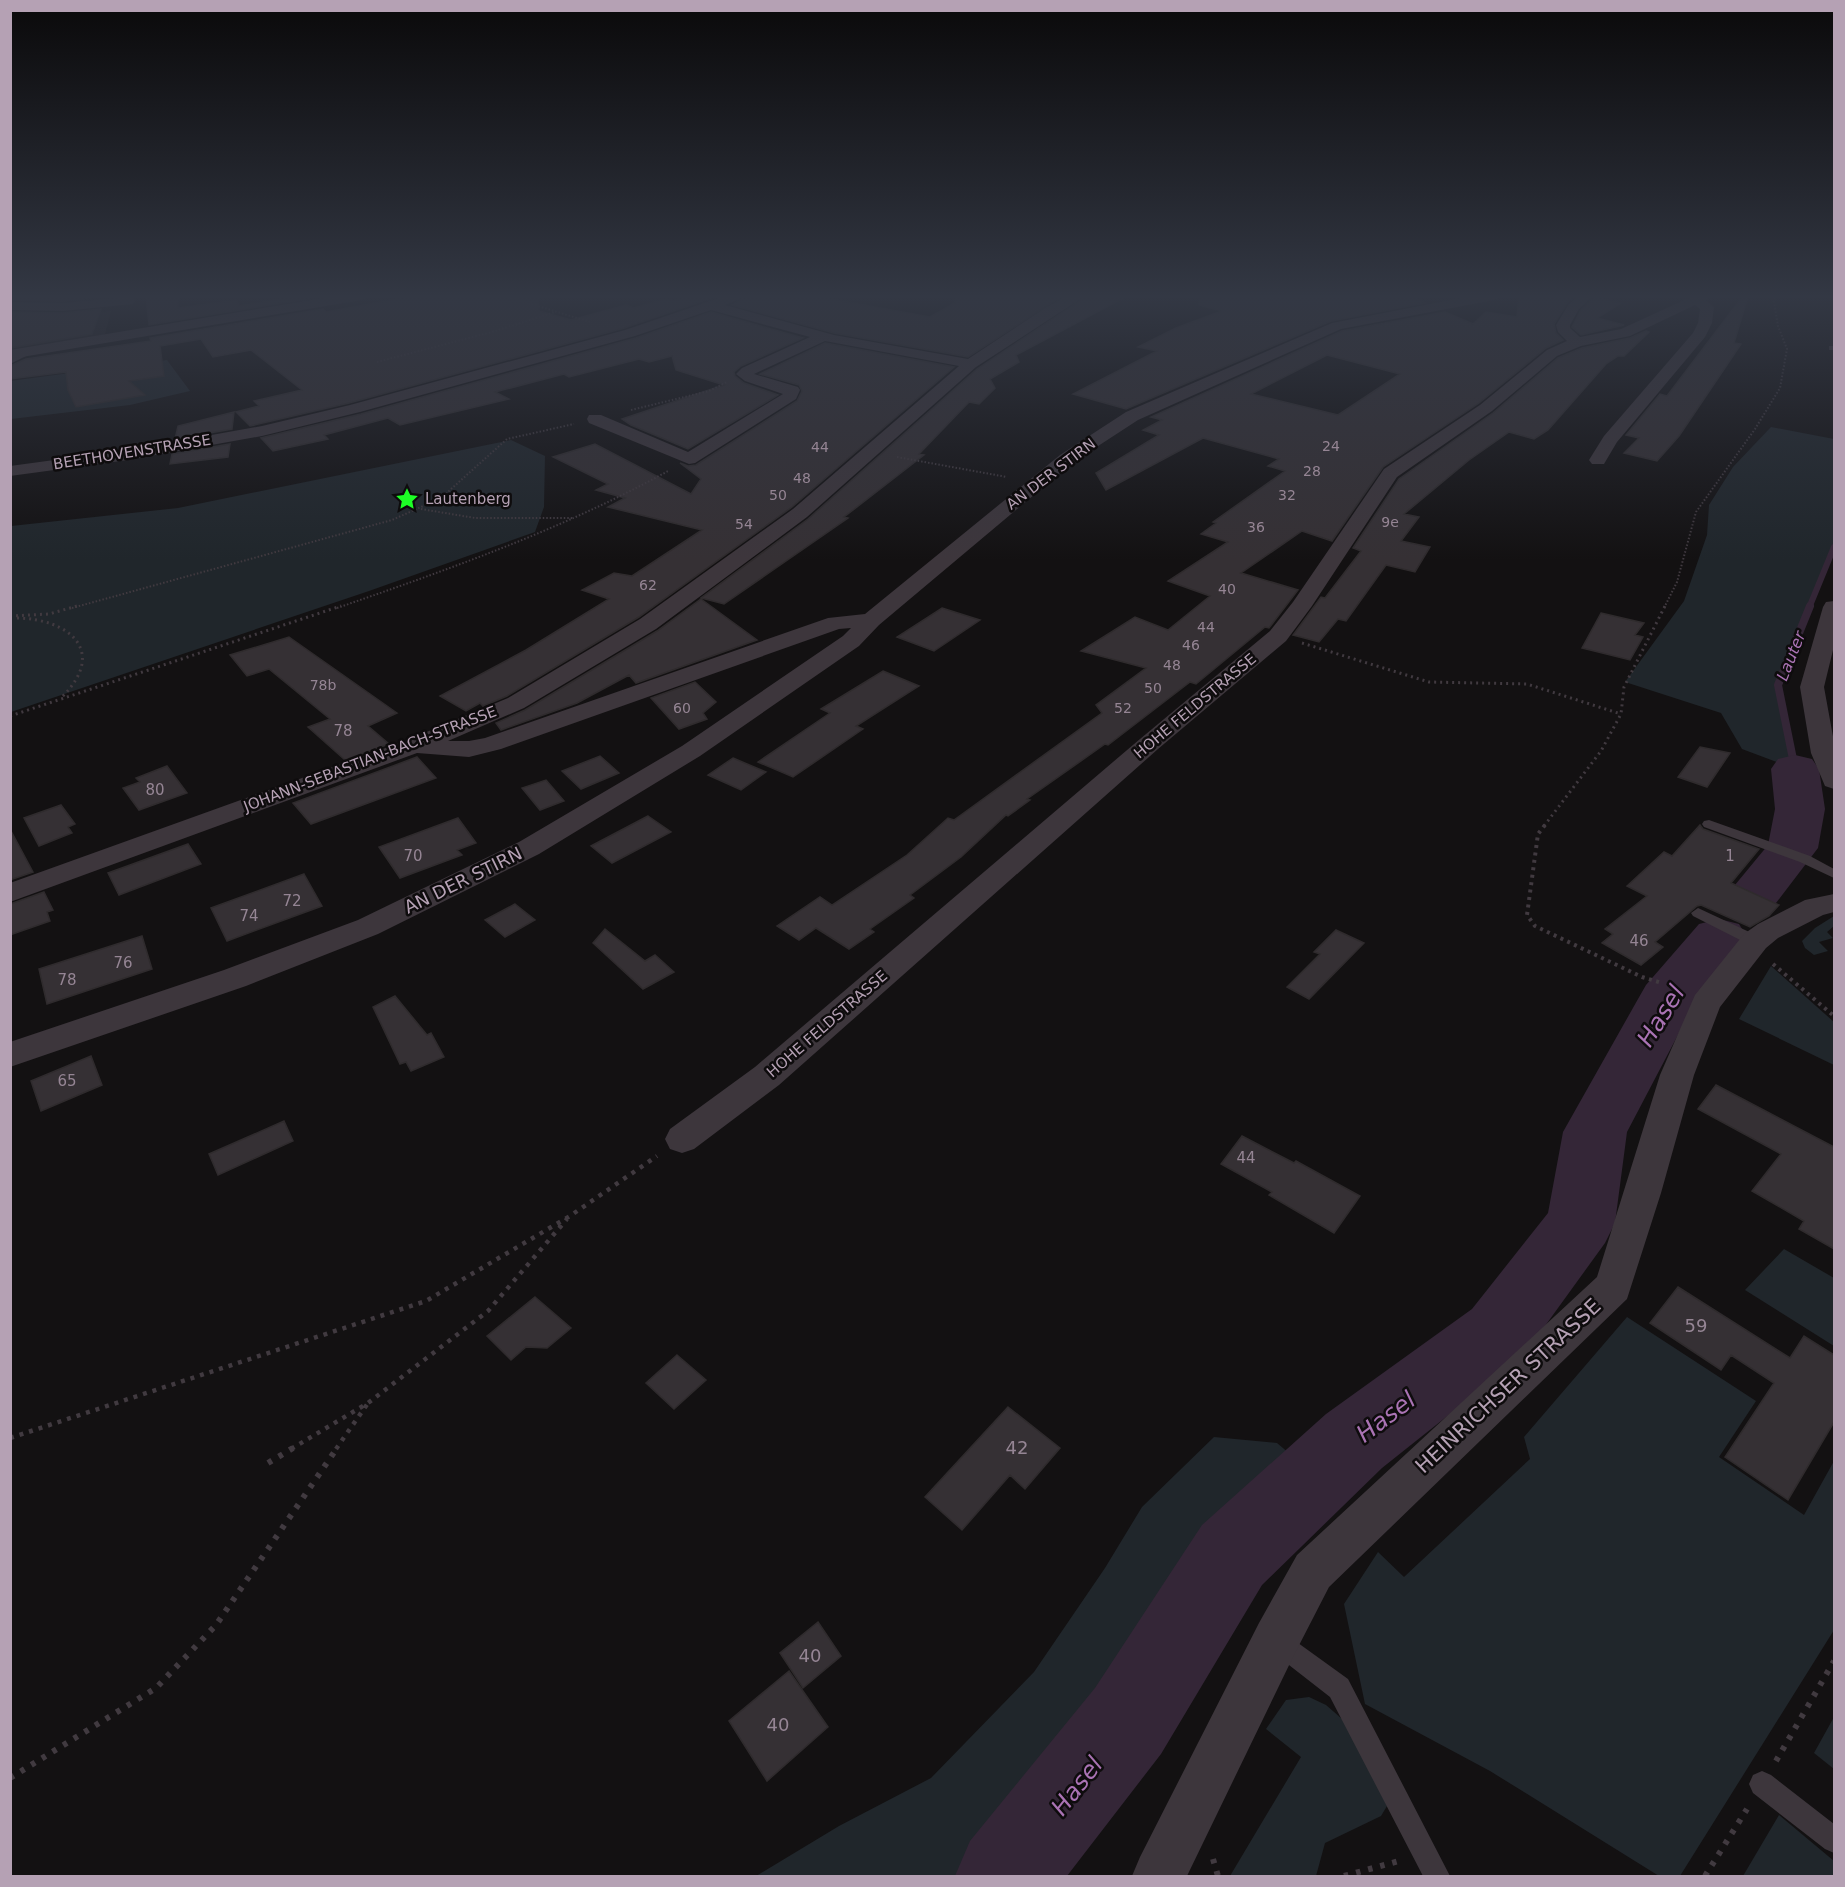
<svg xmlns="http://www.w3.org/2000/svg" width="1845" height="1887" viewBox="0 0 1845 1887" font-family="'DejaVu Sans',sans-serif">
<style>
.built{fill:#201d1f}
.green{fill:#20262b}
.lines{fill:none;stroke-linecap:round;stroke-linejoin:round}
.stream-far1{stroke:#342637;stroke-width:6}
.stream{stroke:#342637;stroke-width:8}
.river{fill:#342637;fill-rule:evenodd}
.building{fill:#353034;stroke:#2f2b2d;stroke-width:1.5;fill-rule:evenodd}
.path-far4{stroke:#413a40;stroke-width:2;stroke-dasharray:1.5 2;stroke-linecap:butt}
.path-far3{stroke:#413a40;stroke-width:3;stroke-dasharray:2 4;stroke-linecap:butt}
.path-far2{stroke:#413a40;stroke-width:4;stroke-dasharray:3 4.5;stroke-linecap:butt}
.path-far1{stroke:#413a40;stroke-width:4.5;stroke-dasharray:4 6;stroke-linecap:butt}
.path{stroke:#413a40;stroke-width:6;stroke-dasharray:4.5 8;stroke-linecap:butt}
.service{fill:#3d363c;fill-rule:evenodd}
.minor{fill:#3d363c;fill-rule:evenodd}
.labels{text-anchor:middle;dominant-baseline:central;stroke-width:5;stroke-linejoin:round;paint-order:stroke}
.far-number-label{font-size:14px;fill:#958594}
.far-street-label{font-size:15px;fill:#b5a1b4;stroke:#0e0c0d}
.far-poi-label{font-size:15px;fill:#b5a1b4;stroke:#0e0c0d;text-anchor:start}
.number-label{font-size:15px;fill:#958594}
.far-water-label{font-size:16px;font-style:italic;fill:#aa73b4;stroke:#0e0c0d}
.street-label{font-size:18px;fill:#b5a1b4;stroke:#0e0c0d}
.near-number-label{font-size:18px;fill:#958594}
.near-street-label{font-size:21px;fill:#b5a1b4;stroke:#0e0c0d}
.near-water-label{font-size:24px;font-style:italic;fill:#aa73b4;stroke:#0e0c0d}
</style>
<rect width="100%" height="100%" fill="#131112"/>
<path class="built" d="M111,311l-6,23 -9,5 -85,14 -1,-21 15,-13z"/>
<path class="green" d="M167,360l23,31 -60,14 -119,14 -1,-38z
M1771,427l63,12v108l-56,138 17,84 -53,-20 -21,-36 -96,-31 59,-81 23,-66 2,-30 24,-38z
M511,440l34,16 -1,51 -9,25 -166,59 -358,121v-186l167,-18z
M1834,916v10l-7,6 6,6 -14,4 9,9 -14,4 -9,-7 -3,-7 13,-13z
M1771,966l63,56v43l-95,-46z
M1784,1249l50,29v68l-89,-56z
M1627,1317l129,84 -37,56 85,58 30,-54v169l-154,246h-21l-169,-105 -125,-67 -21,-100 34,-52 26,25 126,-118 -6,-22z
M1214,1437l63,6 39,33 -84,79 -104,166 -123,155h-249l83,-50 92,-48 103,-106 71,-104 37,-61z
M1309,1697l17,8 23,20 38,81 -6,10 -56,27 -9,33h-86l71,-119 -35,-28 20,-29z
M1834,1717v52l-20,-16z
M1779,1815l55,46v15h-91z"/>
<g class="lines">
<path class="stream-far1" d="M1809,608l25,-61"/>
<path class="stream" d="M1795,769l-17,-84 32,-79"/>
<path class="river" d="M1795,755l17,4 7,10 6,40 -7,39 -42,55 -19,5 -19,-5 -8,-12 38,-46 7,-36 -4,-40 7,-10z
M1719,919l20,5 8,13 -56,73 -64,122 -12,91 -10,20 -81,112 -142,113 -120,117 -101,169 -94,122h-112l15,-35 125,-153 107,-163 124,-111 146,-105 76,-96 15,-81 75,-133 8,-14 53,-61z"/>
</g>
<path class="building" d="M10,296h95l-42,5 -53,-1z
M146,296h32v12l59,-8 2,6 59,-10 13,2 -162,27z
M414,296h124l1,15 32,9 55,-15 8,3 31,-9 9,2 15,-5h28l-93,32 -275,75 -99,23 -14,-14 23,-6 -5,-5 48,-11 -51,-40 -38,7 -12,-18 -41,7 4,30 -35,5 16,14 -69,12 -8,-17 -2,-18 -56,7v-13l16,-7 125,-18 -1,-3 173,-29 3,3z
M748,296h66l116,21 25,-14 1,-7h106l-94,61 -134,-24 -102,-28z
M1087,296h40l-111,59 3,7 -29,17 5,9 -16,16 -10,-2 -50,52 5,1 -80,62 4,1 -124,86 -23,-6 107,-79 169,-150z
M1200,296h211l14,7 -94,18 -205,88 -53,-15 84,-43 -19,-4 38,-19 46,-17 -23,-6z
M1519,296h55l-7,7 -13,21 2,9 7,7 -17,8 -67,55 -96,64 -51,74 -30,-10 -61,42 57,17 -29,38 -4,-1 -69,57 -6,-2 -82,63 -3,-1 -78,55 3,1 -22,16 -2,-1 -45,42 -51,38 4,3 -44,31 4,3 -25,17 -33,-21 -17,12 -22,-14 43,-29 12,8 75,-50 41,-37 6,2 148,-107 -6,-8 50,-37 -65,-17 54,-34 33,13 42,-34 -42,-15 60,-39 -27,-8 15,-11 -3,-1 72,-51 -17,-5 11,-7 -76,-21 -97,52 -10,-17 63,-38 -16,-5 19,-10 -11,-3 191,-86 103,-19 28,12 13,-12 31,5zM1327,355l73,19 -62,41 -87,-21z
M1743,296h5l-14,47 7,1 -62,92 -22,25 -33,-8 15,-15 -13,-3 34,-41 7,2z
M1595,297l26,6 -24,15 27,7 -43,10 -9,-8 9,-17z
M101,309l-9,25 -82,14v-36l53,1z
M711,312l92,26 -62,28 -7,6 1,4 9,7 34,12 -90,54 -57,-24 -9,-6 102,-34 -48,-15 -4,-14 -23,6 -10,-3 -70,18 -5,-3 -69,18 14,7 -109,26 -12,-7 -64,17 4,4 -55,12 -12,-13 100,-24 275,-76z
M1646,331l3,1 -25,24h-6l-12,8 -58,66 -14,9 -25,-7 -40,28 -65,54 15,3 -18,24 29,6 -15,25 -29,-7 -40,56 -8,-2 -19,23 -26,-7 28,-38 4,1 36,-47 -8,-3 46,-69 94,-66 65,-55 24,-10 48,-10z
M825,343l129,24 -162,140 -153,110 -132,79 -24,10 -3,-3 -14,8 -26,-15 86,-46 83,-51 -27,-9 32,-17 18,3 70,-46 -94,-23 17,-9 -29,-8 12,-6 -55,-27 42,-13 96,50 10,-15 -21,-16 8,3 8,-1 101,-64 5,-10 -3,-6 -39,-11z
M234,412l-2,17 -57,10 3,-13z
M230,444l-2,13 -58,7 2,-10z
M701,599l56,41 -121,43 -7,-8 -52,28 -76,27 -5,-7 29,-13 132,-79z
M942,608l38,12 -46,31 -37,-14z
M1601,613l43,10 -9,12 8,2 -13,23 -48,-12z
M289,637l108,76 -29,13 21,18 -44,16 -37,-33 22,-8 -61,-50 -22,7 -17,-21z
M883,671l36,15 -63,40 7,3 -70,48 -35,-15 72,-49 -9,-4z
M695,682l21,20 -13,11 4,6 -28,10 -28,-31z
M1700,747l30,6 -23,34 -29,-10z
M600,756l19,17 -38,16 -19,-18z
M417,757l19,21 -125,46 -18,-21z
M733,758l33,14 -25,18 -33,-15z
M167,766l20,27 -48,17 -16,-22 17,-6 -4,-4z
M546,780l18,21 -24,9 -18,-22z
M61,805l14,19 -7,3 4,6 -33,13 -15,-28z
M648,816l23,16 -59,31 -21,-17z
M458,818l18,25 -19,7 5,5 -62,23 -21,-31z
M1700,825l3,4 56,20 -28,34 48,22 -10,11 -19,11 -49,-22 -4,1 -42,36 8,5 -22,18 -39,-22 11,-9 -8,-5 42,-33 -20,-10 37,-34 8,4z
M10,829l23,43 -23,8z
M188,844l13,20 -82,31 -11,-22z
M304,874l18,32 -95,35 -16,-33z
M44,892l9,18 -6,2 3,9 -40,14v-31z
M515,904l20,16 -30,17 -20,-17z
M605,929l40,32 10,-6 19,17 -31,17 -50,-46z
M1336,930l28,13 -55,56 -22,-12 33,-33 -6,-2z
M142,936l10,33 -105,35 -8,-35z
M395,996l32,39 4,-2 13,24 -33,14 -5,-9 -6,2 -27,-57z
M91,1056l11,29 -61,26 -10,-30z
M1716,1085l118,62v102l-35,-20 5,-8 -52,-30 29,-37 -83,-45z
M284,1121l9,20 -75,34 -9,-21z
M1242,1136l52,27 2,-2 64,35 -26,37 -65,-38 3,-3 -51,-28z
M1678,1287l112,71 14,-22 30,19v67l-46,78 -63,-43 49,-74 -43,-28 -10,15 -71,-47z
M535,1297l36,31 -24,20 -21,-1 -15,13 -24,-24z
M677,1355l29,25 -32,29 -28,-26z
M1008,1407l52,41 -35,41 -15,-14 -48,55 -37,-33z
M818,1622l23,34 -38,32 -23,-35z
M789,1671l39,56 -61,54 -38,-60z"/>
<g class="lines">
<path class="path-far4" d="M505,296l85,26
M377,362l115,-30 63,-20
M631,410l78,-19 18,-9
M897,457l110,20
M421,509l54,9h97
M72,608l320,-88 49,-22 66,-59 67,-15
M337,608c113,-39 226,-79 331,-137
M1664,608l13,-26 19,-70 59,-83 25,-41 7,-39 -9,-23 -5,-30"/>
<path class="path-far3" d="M10,616l39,-2 28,-8
M17,618c52,1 91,33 45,79
M1302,643l127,39 98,2 94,30
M10,716l331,-110
M1544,826l57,-75 20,-37 3,-27 41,-81"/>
<path class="path-far2" d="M1545,825l-7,9 -11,81 8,11 107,51 20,6
M1773,964l61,52"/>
<path class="path-far1" d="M10,1438l416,-137 144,-85 87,-60
M291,1449l77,-46 120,-92 79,-92
M336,1449l32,-46"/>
<path class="path" d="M268,1463l25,-15
M1776,1761l58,-100
M10,1778l146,-90 60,-63 121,-177
M1213,1859l5,17
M1344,1876l55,-15
M1705,1876l42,-67"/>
<path class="service" d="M1829,346h5v4h-5z
M25,351l7,2 -22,11v-5z
M1709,820l101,36 24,13v9l-34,-16 -96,-35 -2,-3 2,-3z
M1698,908l62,29 2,4 -7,5 -5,-1 -57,-29 -2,-3z
M1279,1631l8,4 61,44 102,197h-27l-93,-179 -59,-46 -4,-8 4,-8z
M1762,1771l9,4 63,49v29l-9,-4 -72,-56 -4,-9 4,-9z"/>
<path class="minor" d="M336,296h33l-7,4 -352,59v-9z
M725,296h21l-21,9 109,30 134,24 77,-51 22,-12h18l-109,71 -169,150 -151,112 -132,79 -76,33h21l16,-3 343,-120 37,-4 195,-159 66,-43 206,-89 139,-27h30l-7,4 -153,29 -203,91 -66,43 -193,162 -20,21 -159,110 -161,98 -161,80 -132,52 -236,81v-25l214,-72 134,-50 161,-78 163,-96 161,-110 8,-8 -12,1 -338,120 -32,8 -52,-4 -407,149v-19l395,-142 103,-43 132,-79 153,-110 166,-143 -134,-25 -71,33 44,13 2,3 -4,9 -101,64 -6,1 -100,-41 -2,-4 2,-4h12l87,37 95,-58 -38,-13 -9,-7 6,-6 68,-31 -99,-27 -76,26 -275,76 -98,24 -134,24 -118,16v-10l118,-16 134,-24 88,-21 275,-75z
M1578,296h15l-14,13 -9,16v3l10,9 41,-8 72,-33h18l-5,4 8,7 -2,16 -7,14 -88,105 -13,22h-12l-3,-4 15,-24 89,-103 5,-10 2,-14 -5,-4 -65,31 -49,10 -24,10 -65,55 -95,66 -85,129 -26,35 -128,108 -379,336 -85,64 -12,4 -12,-4 -5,-10 5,-10 85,-62 385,-328 130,-108 23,-29 91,-133 96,-64 67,-55 20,-9 -9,-9 -2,-7 13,-21z
M128,297l5,1 2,3 -2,3 -70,7 -53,-1v-8l53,1z
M1834,601v45l-10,41 10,55v47l-9,-3 -14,-33 -11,-66 23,-80 3,-5z
M1834,894v18l-11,3 -45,23 -12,10 -46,59 -26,68 -33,118 -34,106 -298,288 -36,70 -106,219h-55l8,-19 119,-234 38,-68 300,-278 63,-202 35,-80 49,-61 14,-10 47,-24z"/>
</g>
<linearGradient id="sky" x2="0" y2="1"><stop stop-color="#0a090a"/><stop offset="0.53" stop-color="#333844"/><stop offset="1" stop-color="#333844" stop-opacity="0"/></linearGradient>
<rect width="1845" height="560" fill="url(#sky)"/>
<defs>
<g id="sight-bare" transform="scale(1.8)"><path d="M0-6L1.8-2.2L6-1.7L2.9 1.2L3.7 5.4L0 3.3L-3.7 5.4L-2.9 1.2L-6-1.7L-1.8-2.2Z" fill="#1dff26" stroke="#0e0c0d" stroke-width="2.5" paint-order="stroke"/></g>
</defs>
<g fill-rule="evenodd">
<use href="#sight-bare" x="407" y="499"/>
</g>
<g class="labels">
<g class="far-number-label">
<text x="1331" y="446">24</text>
<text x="820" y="447">44</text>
<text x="1312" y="471">28</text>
<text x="802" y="478">48</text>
<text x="778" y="495">50</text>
<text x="1287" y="495">32</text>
<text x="1390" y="522">9e</text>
<text x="744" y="524">54</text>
<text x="1256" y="527">36</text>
<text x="648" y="585">62</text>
<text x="1227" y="589">40</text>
<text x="1206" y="627">44</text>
<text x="1191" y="645">46</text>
<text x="1172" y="665">48</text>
<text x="323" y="685">78b</text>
<text x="1153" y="688">50</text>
<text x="682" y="708">60</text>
<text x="1123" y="708">52</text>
</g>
<g class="far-street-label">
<text transform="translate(132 452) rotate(-9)">BEETHOVENSTRASSE</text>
<text transform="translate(1051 474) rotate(-37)">AN DER STIRN</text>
<text transform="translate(1195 706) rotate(-40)">HOHE FELDSTRASSE</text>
<text transform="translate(370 759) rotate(-21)">JOHANN-SEBASTIAN-BACH-STRASSE</text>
<text transform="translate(827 1024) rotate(-41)">HOHE FELDSTRASSE</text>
</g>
<g class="far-poi-label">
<text x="425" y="499">Lautenberg</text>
</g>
<g class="number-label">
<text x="343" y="731">78</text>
<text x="155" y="790">80</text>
<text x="413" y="856">70</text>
<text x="1730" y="856">1</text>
<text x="292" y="901">72</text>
<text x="249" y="916">74</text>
<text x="1639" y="941">46</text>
<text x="123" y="963">76</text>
<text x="67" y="980">78</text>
<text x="67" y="1081">65</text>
<text x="1246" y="1158">44</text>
</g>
<g class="far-water-label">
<text transform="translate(1791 656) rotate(-68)">Lauter</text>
</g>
<g class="street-label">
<text transform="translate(463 880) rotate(-26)">AN DER STIRN</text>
</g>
<g class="near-number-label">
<text x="1696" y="1325">59</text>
<text x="1017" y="1447">42</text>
<text x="810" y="1655">40</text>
<text x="778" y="1724">40</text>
</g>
<g class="near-street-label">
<text transform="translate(1508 1386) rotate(-43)">HEINRICHSER STRASSE</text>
</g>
<g class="near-water-label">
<text transform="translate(1661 1016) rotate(-58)">Hasel</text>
<text transform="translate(1386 1417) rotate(-37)">Hasel</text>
<text transform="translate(1077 1786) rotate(-52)">Hasel</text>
</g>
</g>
<rect width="1845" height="1887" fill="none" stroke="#b5a1b4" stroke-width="24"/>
</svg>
